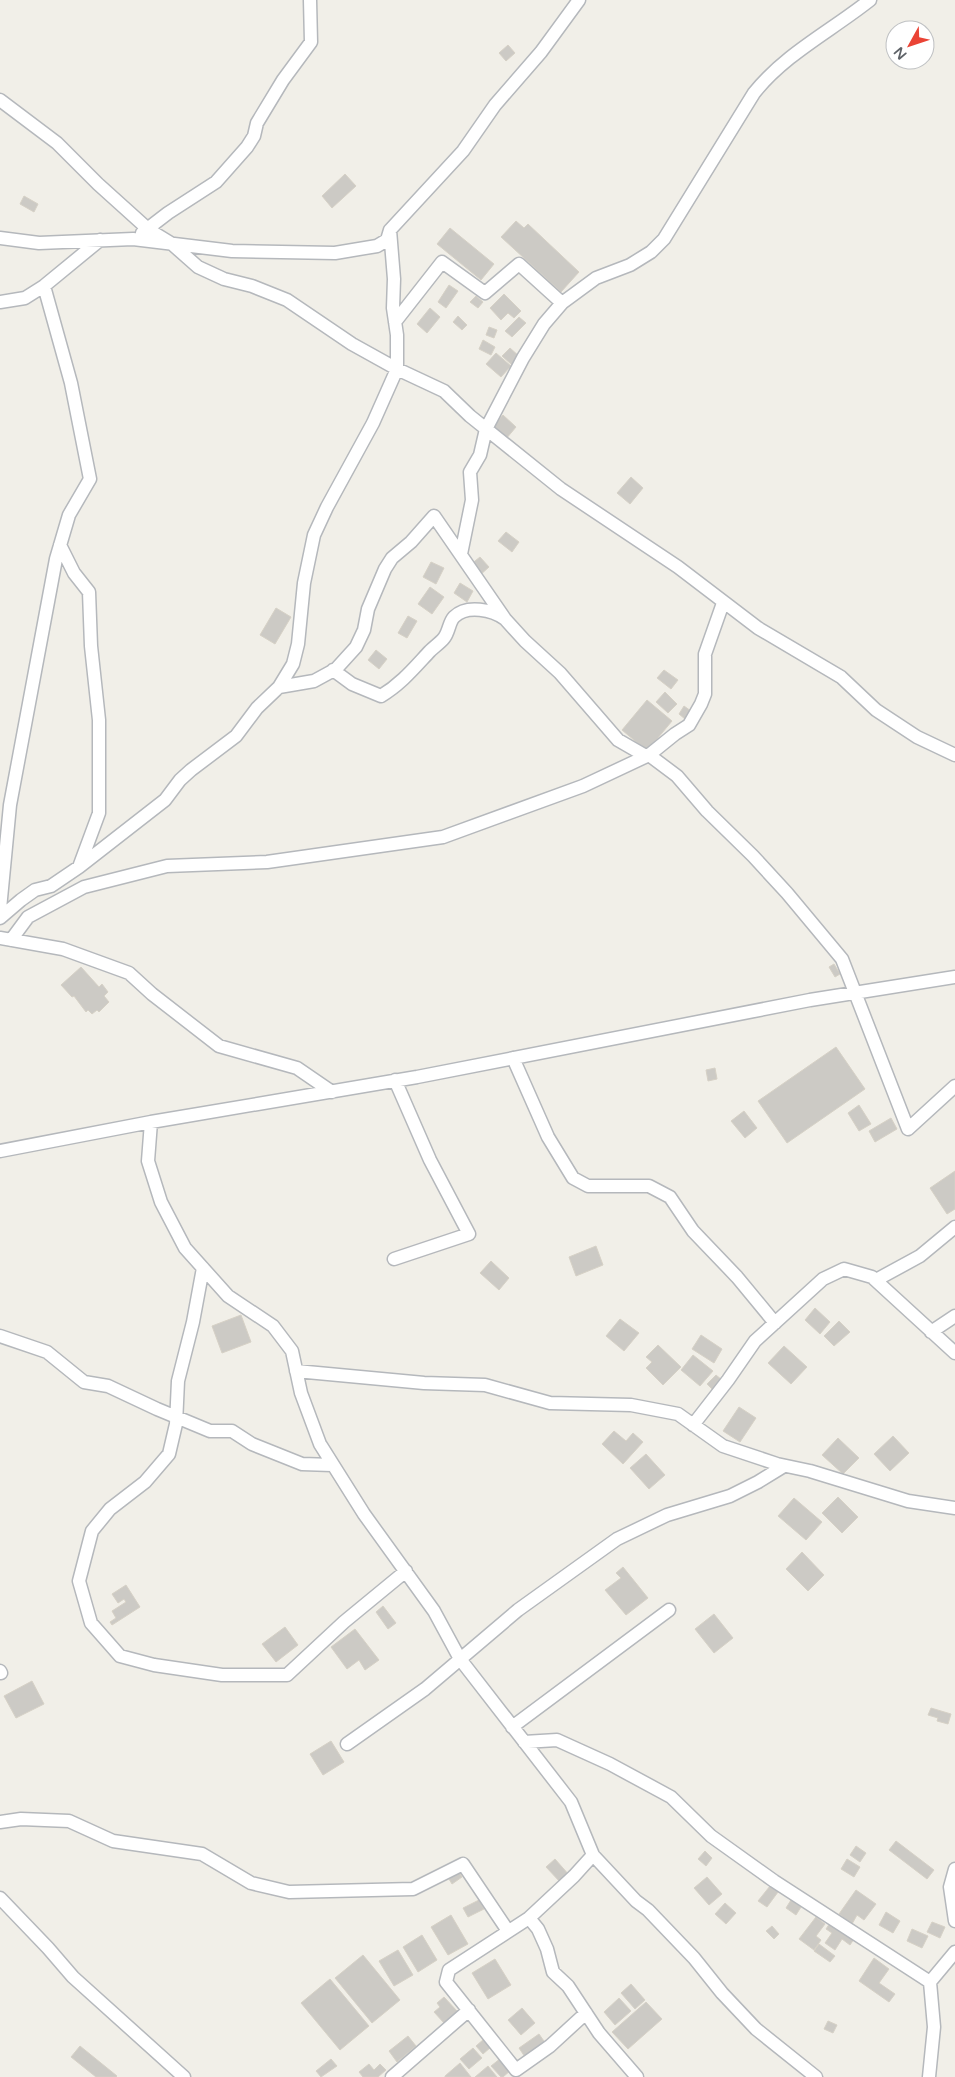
<svg xmlns="http://www.w3.org/2000/svg" width="955" height="2077" viewBox="0 0 955 2077" font-family="'Varela Round',sans-serif">
<style>
.building{fill:#cccac5;stroke:#d6d1c6}
.lines{fill:none;stroke-linecap:round;stroke-linejoin:round}
.minor-casing{stroke:#b5b8bc;stroke-width:15}
.minor{stroke:#fff;stroke-width:12}
</style>
<rect width="100%" height="100%" fill="#f1efe8"/>
<path class="building" d="M508,45l7,8 -9,8 -7,-8z
M345,174l11,12 -24,22 -10,-12z
M24,196l14,8 -4,8 -14,-8z
M516,221l8,7 4,-4 51,48 -18,20 -60,-55z
M450,228l44,36 -13,16 -44,-36z
M449,285l9,6 -12,17 -8,-6z
M504,294l17,17 -7,7 -6,-5 -7,7 -11,-12z
M476,296l7,6 -5,6 -8,-6z
M430,308l10,9 -13,16 -10,-9z
M458,316l9,9 -5,5 -9,-8z
M519,317l7,6 -14,14 -7,-6z
M489,327l8,3 -3,8 -8,-3z
M483,340l12,7 -4,8 -12,-6z
M510,348l10,9 -8,8 -10,-9z
M496,353l15,13 -10,11 -15,-13z
M503,415l13,12 -10,12 -14,-12z
M631,477l12,11 -13,16 -13,-11z
M506,532l13,10 -7,10 -14,-11z
M480,557l9,10 -10,9 -9,-11z
M431,562l13,6 -8,16 -13,-7z
M460,583l13,8 -6,11 -13,-9z
M430,587l14,10 -12,17 -14,-10z
M276,608l15,9 -16,27 -15,-9z
M408,616l9,5 -10,17 -9,-5z
M376,650l11,9 -8,10 -11,-9z
M664,670l14,10 -7,9 -14,-11z
M665,692l12,12 -9,9 -12,-11z
M647,700l25,21 -25,30 -25,-21z
M684,706l7,5 -6,8 -6,-5z
M834,964l6,10 -5,3 -6,-10z
M81,967l18,20 3,-3 6,8 -4,4 5,6 -10,10 -2,-2 -5,4 -4,-4 -2,2 -12,-16 -2,1 -11,-12z
M836,1047l29,42 -78,54 -29,-42z
M715,1068l2,11 -9,2 -2,-11z
M859,1105l12,19 -12,7 -11,-18z
M744,1111l13,17 -12,10 -14,-17z
M891,1118l6,11 -22,13 -6,-11z
M955,1171v38l-8,5 -17,-26z
M596,1246l7,19 -27,11 -7,-19z
M491,1261l18,17 -10,12 -19,-17z
M815,1308l15,14 -10,12 -15,-14z
M241,1315l10,27 -29,11 -10,-27z
M620,1319l19,14 -15,18 -18,-15z
M839,1321l11,11 -16,14 -10,-10z
M701,1335l21,14 -8,14 -22,-14z
M658,1345l23,22 -18,18 -17,-17 6,-6 -6,-5z
M784,1346l23,21 -16,17 -23,-21z
M693,1355l20,16 -13,15 -19,-16z
M716,1375l6,5 -9,10 -6,-6z
M739,1407l17,11 -16,24 -17,-11z
M614,1431l12,10 7,-8 10,9 -20,22 -21,-20z
M893,1436l16,17 -19,18 -16,-17z
M838,1438l21,20 -16,16 -21,-19z
M646,1454l19,21 -16,14 -19,-21z
M838,1497l20,20 -16,16 -20,-20z
M794,1498l28,24 -16,18 -28,-24z
M802,1552l22,23 -16,16 -22,-22z
M623,1567l25,31 -22,17 -21,-25 16,-12 -5,-5z
M126,1585l14,22 -28,18 -2,-3 6,-4 -4,-7 14,-9 -2,-3 -6,4 -6,-9z
M383,1606l13,17 -8,6 -12,-17z
M714,1614l19,24 -19,15 -19,-24z
M285,1627l13,18 -22,17 -14,-18z
M355,1629l24,31 -14,10 -6,-10 -12,9 -16,-22z
M32,1681l12,23 -28,14 -12,-22z
M931,1708l20,6 -3,10 -11,-3 1,-3 -10,-3z
M331,1741l13,21 -21,13 -13,-21z
M896,1841l38,29 -7,9 -38,-29z
M856,1846l10,7 -6,9 -10,-7z
M705,1851l7,7 -6,8 -8,-7z
M555,1859l15,17 -9,7 -15,-16z
M847,1859l13,8 -6,10 -13,-8z
M459,1872l3,5 -10,7 -3,-5z
M707,1877l15,17 -13,11 -15,-17z
M770,1886l8,6 -11,15 -9,-6z
M856,1890l20,14 -12,16 -7,-5 -5,9 -13,-10z
M479,1900l5,9 -16,8 -5,-9z
M791,1900l10,7 -5,8 -10,-7z
M725,1903l11,10 -10,11 -11,-10z
M886,1912l14,9 -7,12 -14,-8z
M451,1915l17,29 -20,11 -17,-28z
M816,1917l9,7 -9,12 5,4 -7,10 -15,-11z
M932,1922l13,5 -5,11 -13,-6z
M830,1923l24,16 -4,6 -8,-6 -7,11 -10,-7 7,-10 -6,-4z
M772,1926l7,8 -5,5 -8,-8z
M912,1929l16,7 -6,12 -15,-7z
M422,1935l15,25 -19,12 -15,-25z
M819,1944l16,12 -5,6 -16,-11z
M398,1950l15,25 -19,11 -15,-25z
M363,1955l37,45 -28,23 -37,-45z
M874,1958l15,11 -10,14 16,11 -6,8 -30,-21z
M495,1959l16,26 -23,14 -16,-26z
M330,1979l39,47 -29,24 -39,-47z
M631,1984l14,16 -10,9 -14,-16z
M444,1997l13,14 -13,12 -10,-11 6,-5 -3,-4z
M619,1998l12,13 -16,14 -11,-13z
M646,2002l16,17 -34,30 -16,-17z
M522,2008l13,15 -14,12 -13,-15z
M828,2021l9,4 -4,8 -9,-4z
M539,2034l7,10 -21,13 -6,-9z
M408,2036l8,10 -19,16 -8,-11z
M484,2039l7,8 -8,7 -7,-8z
M80,2046l37,30 -1,1h-20l-25,-20z
M473,2048l9,10 -13,11 -9,-10z
M501,2058l10,12 -8,7h-2l-10,-11z
M331,2059l6,7 -16,11 -5,-6z
M460,2063l11,14h-26v-1z
M369,2064l5,6 6,-6 6,6 -8,7h-15l-4,-5z
M488,2066l9,11h-22z"/>
<g class="lines">
<g class="minor-casing">
<path id="minor" d="M0,100l57,43 41,41 51,46 23,14 26,23 26,12 28,7 35,14 65,44 45,25 47,22 26,25 91,73 117,78 80,61 83,49 35,33 41,27 38,18
M142,233l26,-20 48,-31 31,-35 7,-11 3,-13 26,-43 28,-38 -1,-42
M0,238l39,5 94,-4 99,12 103,2 42,-7 10,-6 3,-10 73,-79 32,-46 46,-53 38,-52
M0,302l25,-4 19,-12 56,-46
M395,322l47,-60 43,31 34,-29 43,39
M60,545l14,28 15,19 2,54 8,74v93l-20,54
M461,554l11,-54 -2,-28 10,-17 6,-26 37,-71 21,-34 18,-21 34,-25 34,-13 21,-13 13,-13 90,-146c31,-39 77,-62 116,-93
M333,670l19,14 29,12c20,-12 33,-28 49,-45 4,-4 10,-8 14,-13 5,-6 5,-16 10,-21 13,-13 39,-7 51,2
M279,687l35,-6 22,-12 20,-22 8,-17 4,-21 17,-40 7,-11 19,-16 23,-26 71,103 20,22 35,32 58,67 26,15h5l28,21 30,35 46,45 34,37 55,66 66,170 47,-43
M0,909l10,-104 46,-246 13,-44 21,-36 -19,-96 -27,-97
M0,918l21,-18 14,-10 16,-4 28,-19 86,-67 15,-20 11,-10 45,-34 21,-28 22,-21 14,-23 5,-20 6,-61 10,-48 13,-28 46,-84 24,-54v-34l-4,-27 1,-29 -4,-49
M0,938l63,11 66,24 23,21 67,52 78,22 35,24
M11,940l17,-23 56,-30 83,-21 100,-4 176,-25 140,-51 66,-31 26,-21 14,-9 12,-21 4,-10v-40l18,-51
M513,1058l35,79 25,41 15,8h61l21,11 23,34 44,46 38,46
M151,1122l-3,39 13,41 24,46 43,48 45,30 19,25 9,42 19,51 44,70 70,97 26,48 111,143 22,53 43,46 12,9 46,48 28,35 34,36 60,48
M0,1151l151,-29 266,-45 393,-77 145,-23
M394,1259l75,-25 -39,-74 -35,-80
M203,1268l-10,54 -15,59 -2,43 -7,30 -24,28 -35,27 -18,22 -13,50 12,42 29,33 34,9 68,10h65l57,-53 62,-51
M876,1280l44,-24 35,-29
M931,1332l24,-16
M0,1336l47,16 37,30 24,4 49,23 53,22h22l20,13 50,20 30,1
M296,1371l128,12 61,2 65,18 81,2 47,9 45,32 54,18 33,7 98,30 47,7
M693,1425l35,-45 27,-39 68,-62 21,-10 28,8 83,76
M0,1671l1,2
M512,1727l157,-117
M524,1742l33,-2 53,24 61,33 40,39 63,45 156,101
M347,1744l78,-55 93,-79 99,-71 50,-24 63,-19 28,-14 26,-16
M0,1822l21,-3 48,2 44,20 89,13 49,29 38,9 124,-3 50,-25 45,67
M955,1869l-5,18 5,34
M0,1898l48,50 25,29 111,100
M529,1918l9,11 9,20 6,23 15,14 31,47 38,44
M586,2013l-36,33 -34,24 -70,-88 3,-12 80,-52 45,-42 19,-21
M392,2077l77,-67
M929,2077l5,-50 -4,-45 25,-30"/>
</g>
<use href="#minor" class="minor"/>
</g>
<g transform="translate(910 45) rotate(230)"><circle r="24" fill="#ffffff" stroke="#bfc1c3"/>
<path d="M0-4L9 19L0 12L-9 19Z" fill="#ea4335"/>
<text y="-8" font-size="14" font-weight="bold" text-anchor="middle" fill="#5f6368">N</text>
</g>
</svg>
